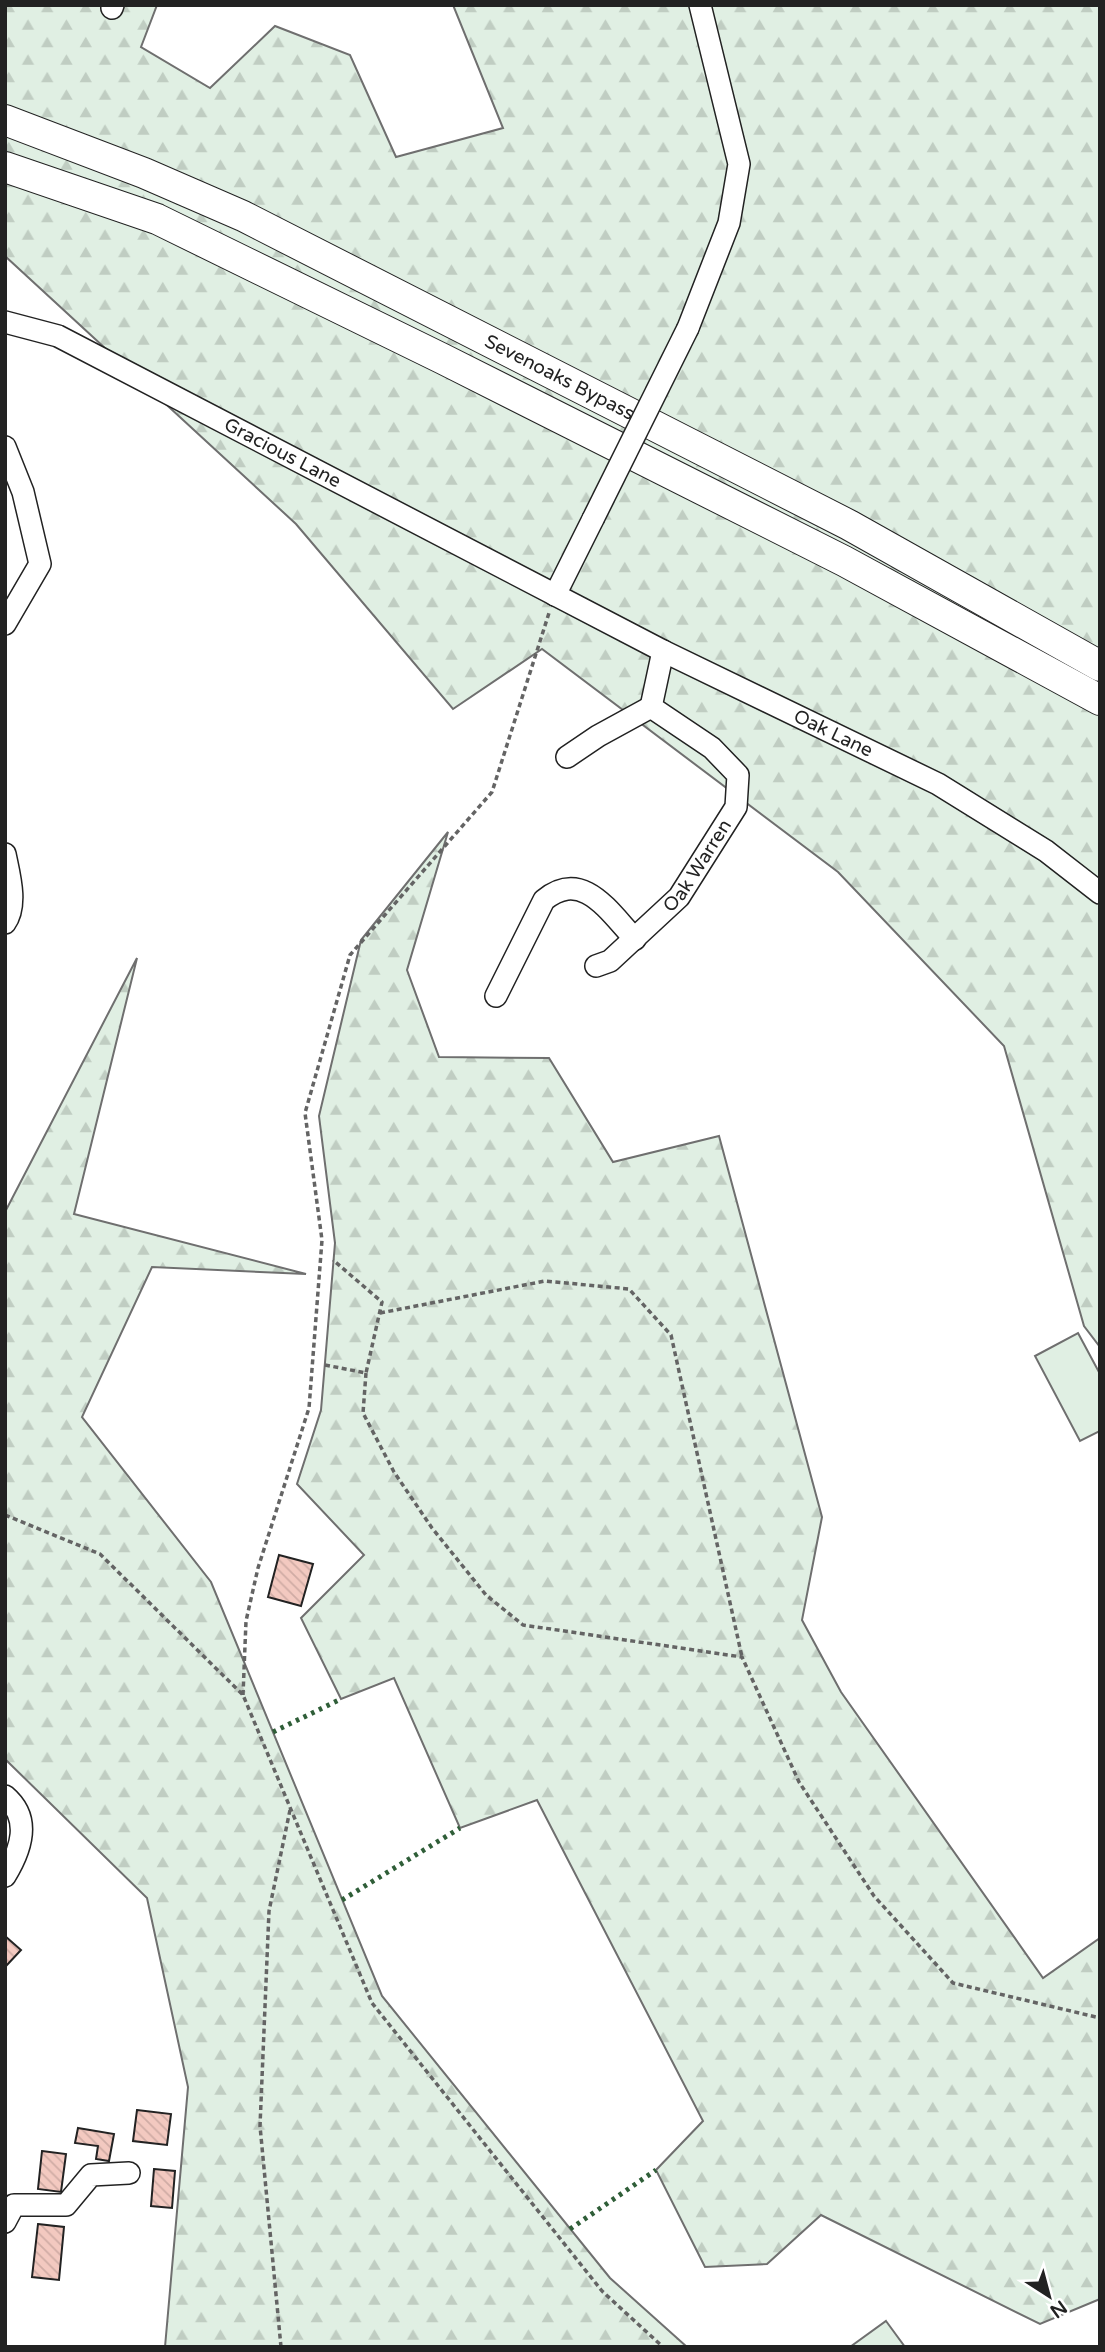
<svg xmlns="http://www.w3.org/2000/svg" width="1105" height="2352" viewBox="0 0 1105 2352" font-family="'Varela Round',sans-serif">
<style>
.forest{fill:url(#forest-firs);stroke:#6f6f6f;stroke-width:2}
.pitch{fill:#e0efe3;stroke:#6f6f6f;stroke-width:2}
.building{fill:url(#building-back-hatch);stroke:#222;stroke-width:2}
.lines{fill:none;stroke-linecap:round;stroke-linejoin:round}
.minor-casing{stroke:#222;stroke-width:24}
.highway-casing{stroke:#222;stroke-width:32}
.path{stroke:#646464;stroke-width:3.5;stroke-dasharray:5 3.5;stroke-linecap:butt}
.minor{stroke:#fff;stroke-width:21}
.highway{stroke:#fff;stroke-width:30}
.minor-bridge-casing{stroke:#222;stroke-width:24;stroke-linecap:butt}
.minor-bridge{stroke:#fff;stroke-width:21}
.hedge{stroke:#2f5e38;stroke-width:5;stroke-dasharray:3.5 5;stroke-linecap:butt}
.labels{text-anchor:middle;dominant-baseline:central;stroke-width:5;stroke-linejoin:round;paint-order:stroke}
.street-label{font-size:19px;fill:#222;stroke:#fff}
</style>
<defs>
<pattern id="forest-firs" width="22" height="20" patternUnits="userSpaceOnUse" patternTransform="scale(1.75)"><rect width="22" height="20" fill="#e0efe3"/><path d="M5 1l3.5 6h-7zM16 11l3.5 6h-7z" fill="#c0cdc2"/></pattern>
<pattern id="building-back-hatch" width="6" height="6" patternUnits="userSpaceOnUse" patternTransform="scale(1.75)"><rect width="6" height="6" fill="#f3c9c0"/><path d="M-1 5l2 2M0 0l6 6M5-1l2 2" fill="none" stroke="#d0aca5"/></pattern>
</defs>
<rect width="100%" height="100%" fill="#fff"/>
<path class="forest" d="M5,5h152l-16,42 69,41 65,-62 75,29 46,102 107,-29 -50,-123h647v1342l-16,-21 -80,-280 -166,-174 -296,-223 -89,60 -157,-185 -291,-268z
M448,832l-41,138 32,87 110,1 64,104 106,-26 103,381 -20,103 39,72 202,286 57,-40v361l-60,25 -219,-109 -54,49 -62,3 -49,-97 47,-49 -166,-321 -77,28 -66,-150 -53,21 -40,-81 63,-63 -67,-71 24,-74 14,-167 -16,-127 42,-176z
M137,958l-63,256 232,60 -154,-7 -70,150 129,165 171,414 228,282 77,69h-522l23,-260 -41,-189 -142,-139v-547z"/>
<path class="pitch" d="M1078,1333l22,41v57l-20,10 -45,-85z
M886,2321l19,26h-55z"/>
<path class="building" d="M279,1555l34,9 -12,42 -33,-9z
M5,1936l16,14 -15,16 -1,-1z
M137,2110l34,4 -4,31 -34,-4z
M78,2128l36,6 -5,27 -13,-2 2,-13 -23,-3z
M42,2151l24,3 -5,38 -23,-3z
M154,2169l21,2 -3,37 -21,-2z
M38,2224l26,3 -5,53 -27,-3z"/>
<g class="lines">
<g class="minor-casing">
<g id="minor">
<path d="M112,8l1,-3"/>
<path id="s1" d="M5,322l53,14 605,315 275,133 108,67 54,42"/>
<path d="M688,328l41,-105 10,-59 -39,-159"/>
<path d="M5,447l18,45 17,72 -35,60"/>
<path d="M555,595l38,-76"/>
<path d="M567,757l31,-21 53,-29"/>
<path d="M5,854c4,20 13,51 0,69"/>
<path id="s2" d="M596,966l14,-5 69,-64 57,-90 2,-32 -26,-27 -61,-41 12,-56"/>
<path d="M496,996l48,-96c39,-32 65,12 91,39"/>
<path d="M5,1796c27,23 16,54 0,80"/>
<path d="M5,2222l9,-17h52l25,-30 38,-2"/>
</g>
</g>
<g class="highway-casing">
<g id="highway">
<path id="s3" d="M5,120l139,53 99,43 606,309 251,141"/>
<path d="M5,167l152,52 286,140 401,202 256,139"/>
</g>
</g>
<path class="path" d="M380,1313l165,-32 84,8 42,46 71,322
M325,1365l41,8 16,-71 -49,-42
M366,1373l-3,40 31,59 38,56 54,67 37,30 219,32 57,125 75,114 79,87 147,35
M5,1515l95,39 143,141 129,308 230,288 61,56
M243,1695l3,-74 12,-53 51,-160 13,-168 -17,-127 45,-158 142,-163 57,-179
M281,2347l-21,-221 9,-215 21,-101"/>
<use href="#minor" class="minor"/>
<use href="#highway" class="highway"/>
<g class="minor-bridge-casing">
<path id="minor-bridge" d="M593,519l95,-191"/>
</g>
<use href="#minor-bridge" class="minor-bridge"/>
<path class="hedge" d="M273,1732l68,-33
M342,1900l118,-72
M570,2229l86,-59"/>
</g>
<g class="labels">
<g class="street-label">
<text stroke="none"><textPath href="#s3" startOffset="612">Sevenoaks Bypass</textPath></text>
<text stroke="none"><textPath href="#s1" startOffset="308">Gracious Lane</textPath></text>
<text stroke="none"><textPath href="#s1" startOffset="926">Oak Lane</textPath></text>
<text stroke="none"><textPath href="#s2" startOffset="145">Oak Warren</textPath></text>
</g>
</g>
<rect width="1105" height="2352" fill="none" stroke="#222222" stroke-width="14"/>
<g transform="translate(1049 2296) rotate(144)" stroke="#ffffff" stroke-width="5" paint-order="stroke">
<path d="M0-5L12 26L0 18L-12 26Z" fill="#222222"/>
<text y="-10" font-size="19" font-weight="bold" text-anchor="middle" fill="#222222">N</text>
</g>
</svg>
